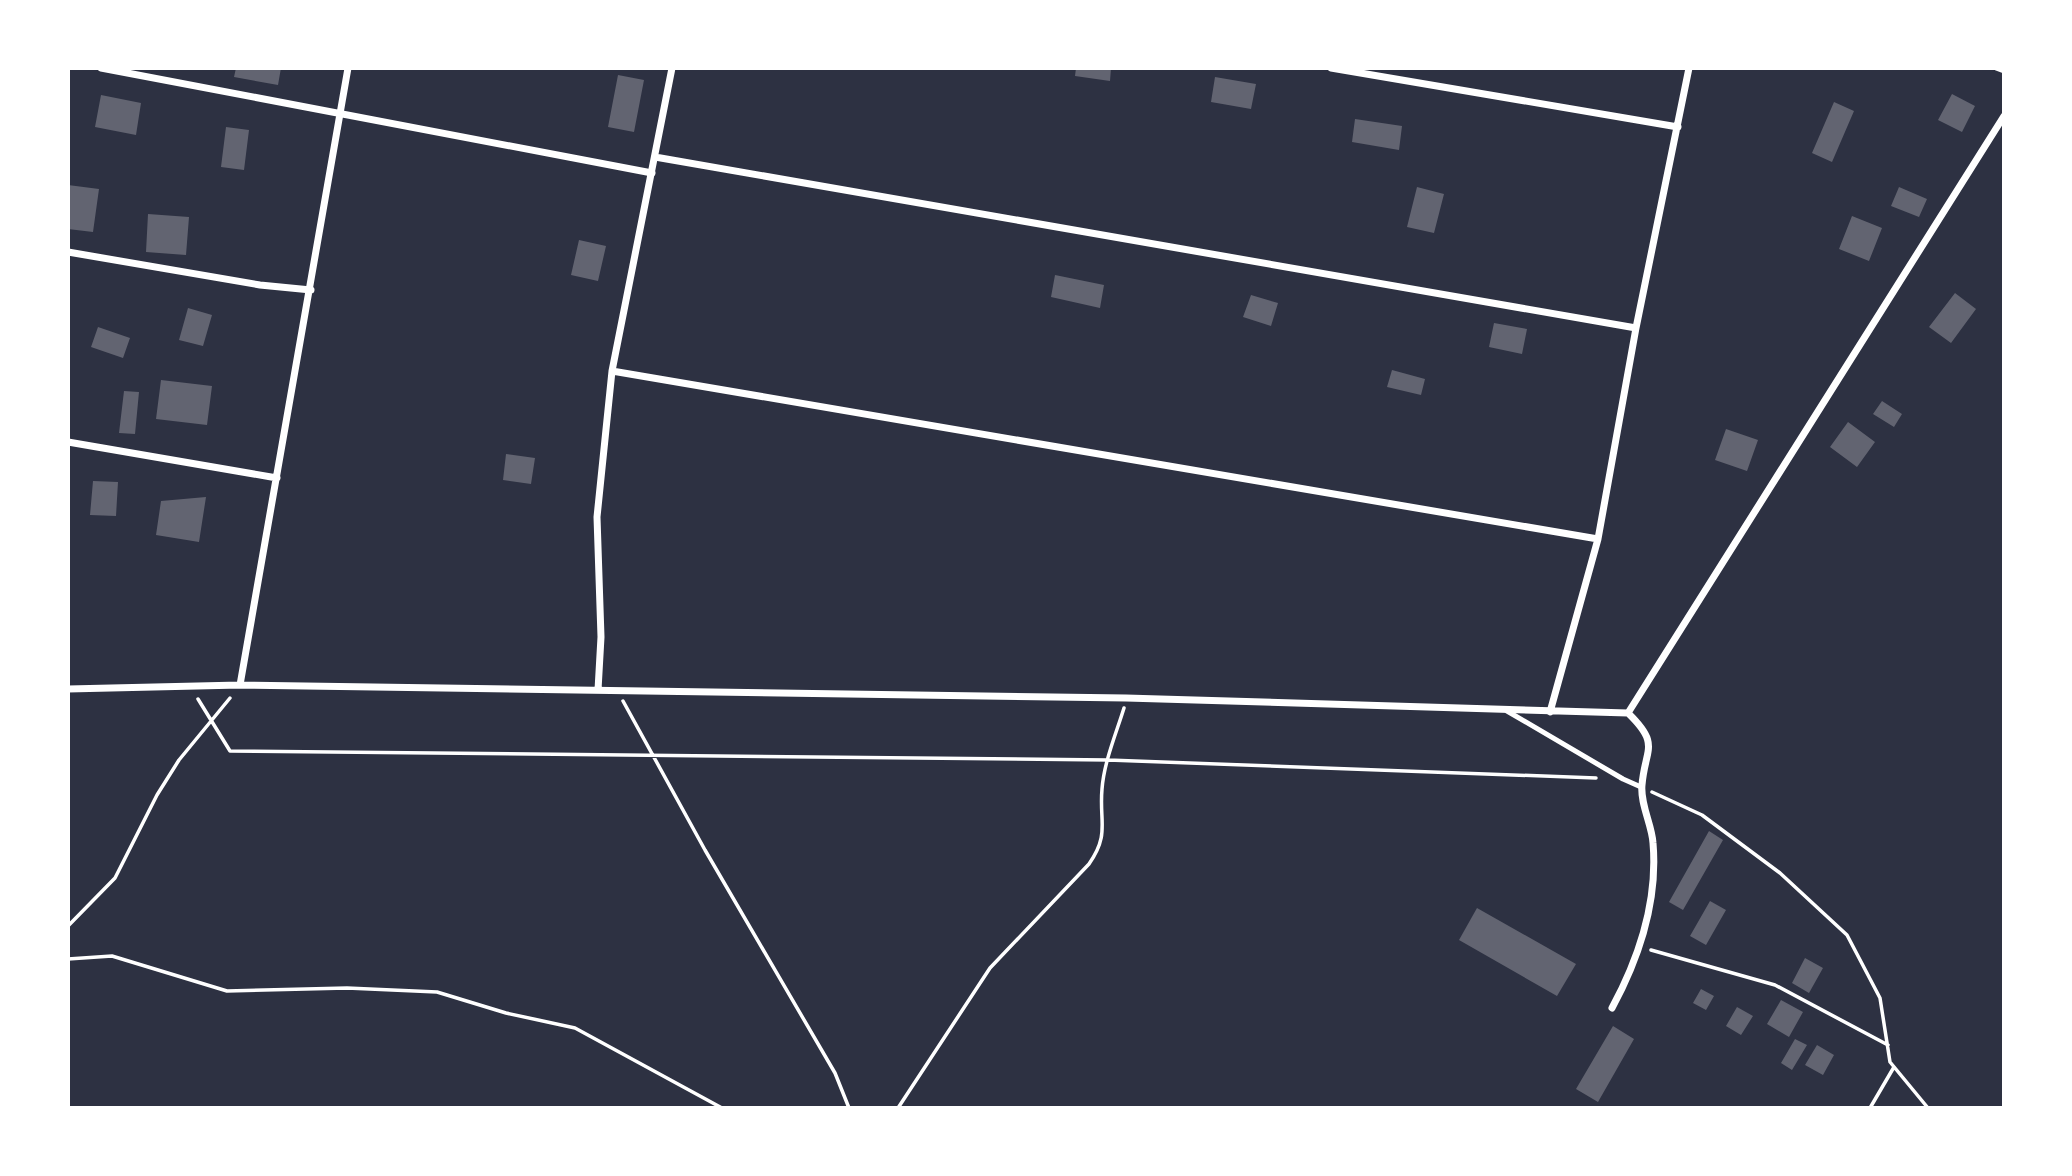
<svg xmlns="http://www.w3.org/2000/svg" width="2072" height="1176" viewBox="0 0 2072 1176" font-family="'IBM Plex Serif',serif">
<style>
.building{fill:#626471}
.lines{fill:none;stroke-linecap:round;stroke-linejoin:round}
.path{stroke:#fff;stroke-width:3.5}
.service{stroke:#fff;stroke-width:5}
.minor{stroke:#fff;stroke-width:7}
</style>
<rect width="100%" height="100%" fill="#2d3142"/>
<path class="building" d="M236,68h45l-3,17 -44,-8z
M1076,68h35l-1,13 -35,-5z
M618,75l26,5 -10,52 -26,-5z
M1215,77l41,7 -5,25 -40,-7z
M1952,94l23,12 -13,26 -24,-12z
M101,95l40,8 -5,32 -41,-8z
M1834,102l20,9 -22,51 -20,-9z
M1355,119l47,7 -3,24 -47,-8z
M226,127l23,3 -5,40 -23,-3z
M68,185l31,4 -6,43 -25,-3z
M1417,187l27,7 -10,39 -27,-6z
M1899,187l28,12 -8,18 -28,-11z
M148,214l41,3 -3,38 -40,-3z
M1852,216l30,12 -13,33 -30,-12z
M579,240l27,6 -8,35 -27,-6z
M1055,275l49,10 -4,23 -49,-11z
M1955,293l21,16 -25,34 -22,-16z
M1251,295l27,8 -7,23 -28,-9z
M188,308l24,7 -9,31 -24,-6z
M1494,323l33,6 -5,25 -33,-7z
M98,327l32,11 -7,20 -32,-11z
M1392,370l33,9 -4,16 -34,-8z
M161,380l51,6 -5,39 -51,-6z
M124,391l15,1 -4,42 -16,-1z
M1882,401l20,13 -8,13 -21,-13z
M1848,422l27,20 -18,25 -27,-20z
M1726,429l32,11 -11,31 -32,-11z
M506,454l29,4 -4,26 -28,-4z
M93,481l25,1 -2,34 -26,-1z
M206,497l-7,45 -43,-7 5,-34z
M1709,831l14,9 -40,70 -14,-8z
M1710,901l16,9 -20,35 -16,-9z
M1477,908l99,56 -19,32 -98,-56z
M1805,958l18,10 -14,25 -17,-10z
M1701,989l13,7 -8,14 -13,-7z
M1781,1000l22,12 -14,25 -22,-13z
M1737,1007l16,9 -12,19 -15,-9z
M1613,1026l21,13 -36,63 -22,-13z
M1795,1039l12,6 -15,25 -11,-7z
M1817,1045l17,10 -11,20 -18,-10z"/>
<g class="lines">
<path class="path" d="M198,699l32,52 878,9 488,18
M623,701l82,149 130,223 14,35
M1652,792l50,23 78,58 67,62 33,63 10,64 38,46
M68,926l47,-48 42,-83 22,-35 51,-62
M1651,950l124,35 113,60
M68,959l44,-3 115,35 120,-3 90,4 69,21 69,15 147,80
M898,1108l92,-140 99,-104c21,-30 10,-42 13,-75 2,-27 14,-55 22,-81
M1870,1108l24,-41"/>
<path class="service" d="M1996,68l8,3
M1507,711l116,68 18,8"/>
<path class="minor" d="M101,68l551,105
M1331,68l347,59
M655,157l981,171
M68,252l192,33 51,5
M612,371l986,168
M68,442l209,36
M240,685l108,-617
M68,689l172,-4 886,13 502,15
M598,690l3,-53 -4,-120 15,-146 60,-303
M1550,712l48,-173 38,-211 53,-260
M1628,713l376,-597
M1612,1008c27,-50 46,-107 41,-165 -1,-18 -13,-39 -11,-58 3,-37 19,-40 -14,-72"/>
</g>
<rect width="2072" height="1176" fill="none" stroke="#ffffff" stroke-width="140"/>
</svg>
